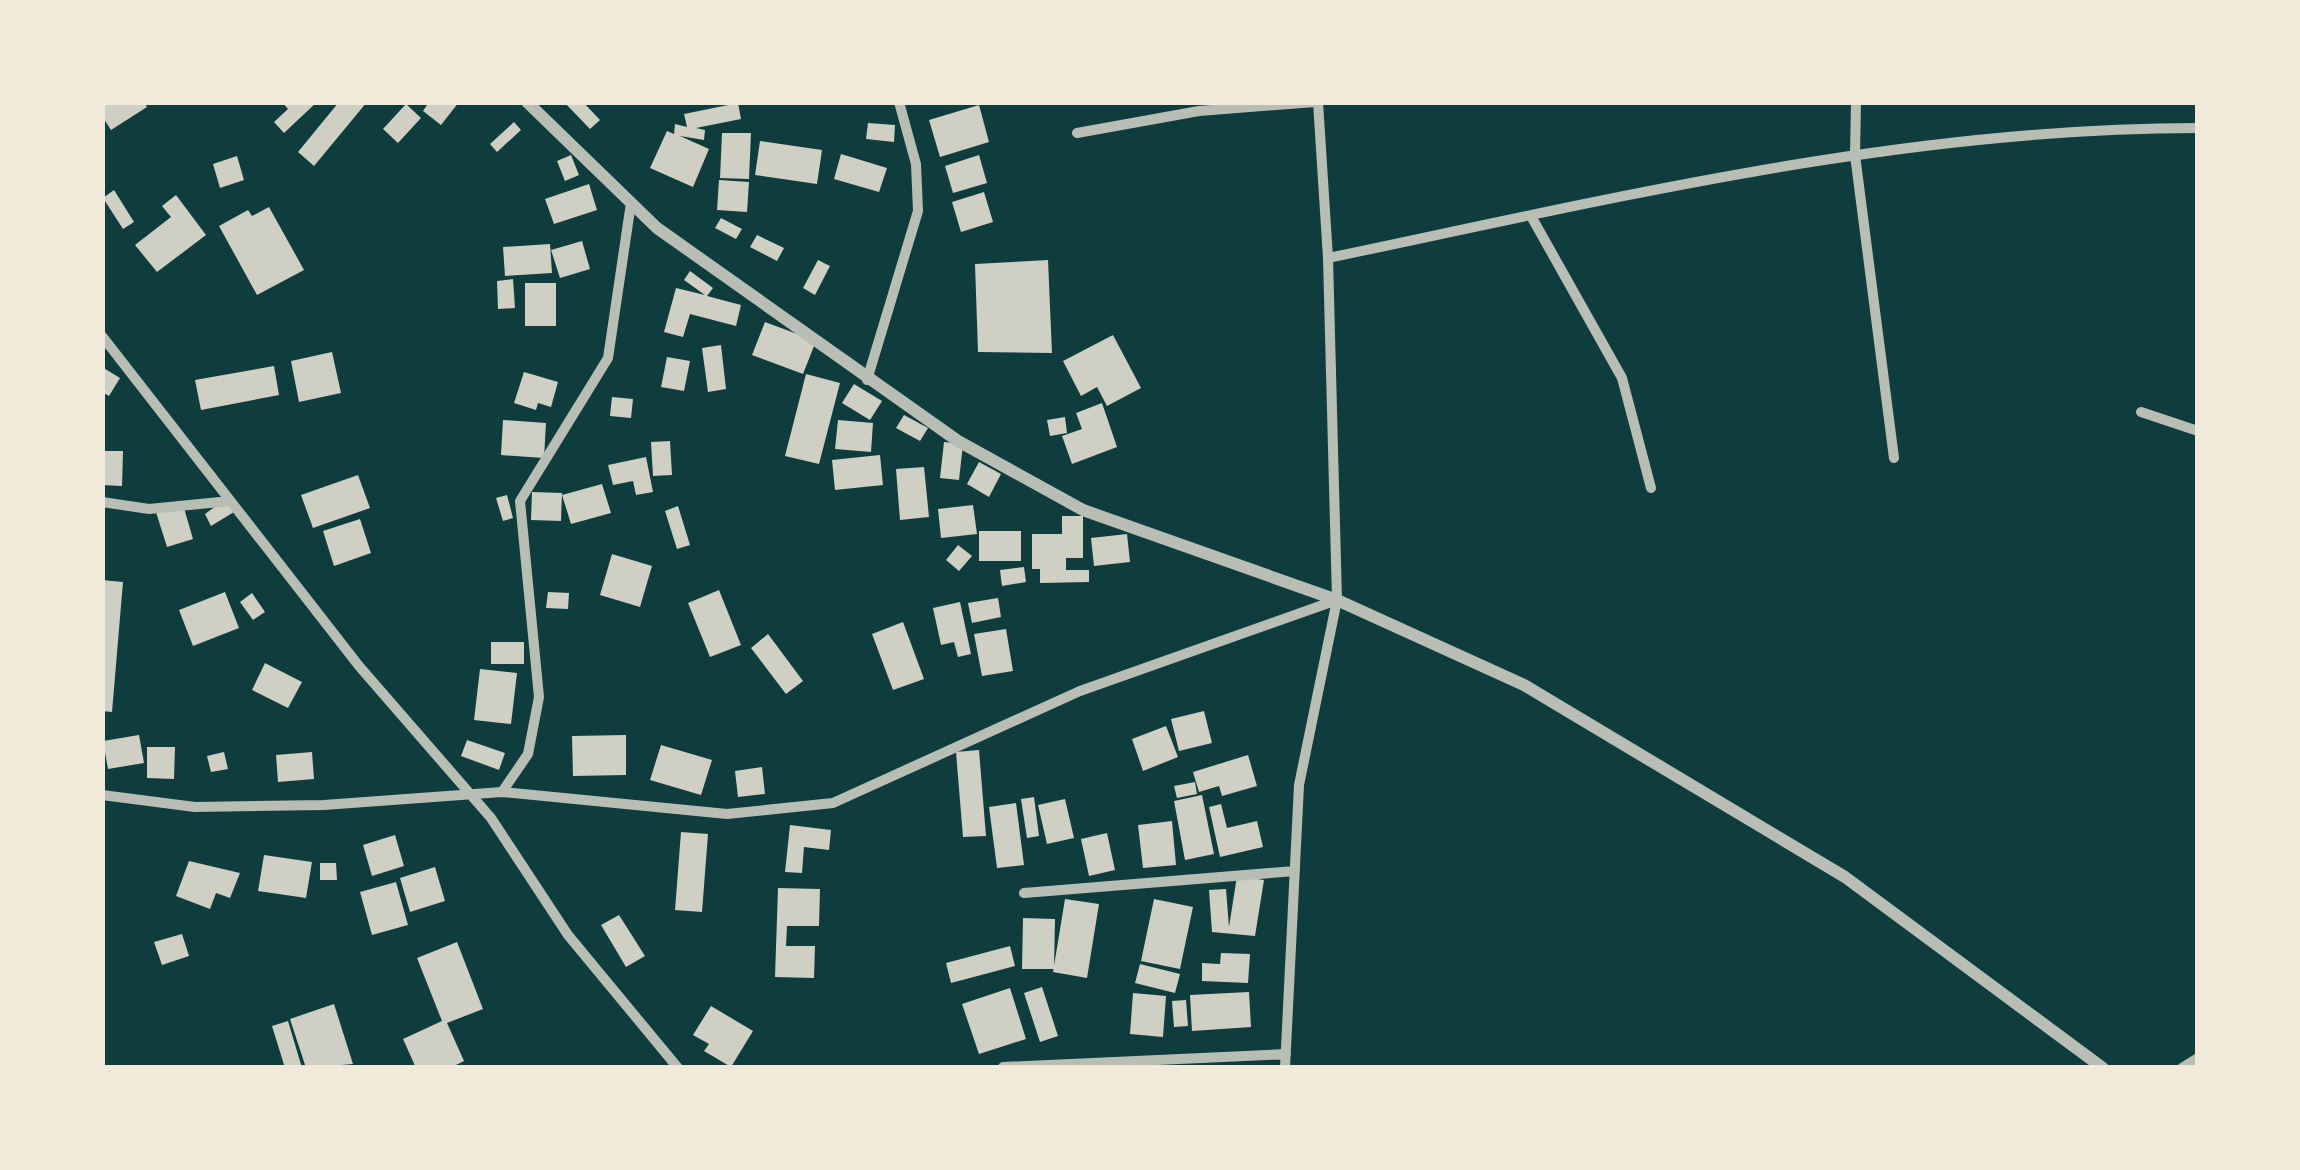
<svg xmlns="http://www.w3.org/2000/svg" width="2300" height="1170" viewBox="0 0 2300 1170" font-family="'Asap Condensed',sans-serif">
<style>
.building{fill:#cfcfc3}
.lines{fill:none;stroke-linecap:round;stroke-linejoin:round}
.minor{stroke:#b8beb3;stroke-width:10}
.tertiary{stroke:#b8beb3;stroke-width:12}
</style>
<rect width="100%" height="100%" fill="#0f3d3e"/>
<path class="building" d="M102,102h42l3,5 -36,23 -9,-14z
M282,102h35l-33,31 -10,-11 14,-13z
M339,102h28l-53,64 -16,-14z
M429,102h30l-18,23 -18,-14z
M564,102h19l17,18 -10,9z
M738,103l3,16 -45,9 9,2 -1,10 -24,-4 29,13 -16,38 -43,-19 17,-37 7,3 1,-10 12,3 -3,-13z
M406,104l15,14 -23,25 -15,-14z
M979,105l10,37 -49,15 -11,-37z
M514,122l7,8 -24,22 -7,-8z
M868,123l27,2 -1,17 -28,-3z
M722,133h29l-2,46 -29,-1z
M760,141l62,9 -5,34 -62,-9z
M841,154l46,14 -8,24 -45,-13z
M571,155l8,20 -14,6 -8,-20z
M979,155l8,28 -34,10 -8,-27z
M237,156l7,24 -24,8 -7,-24z
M719,180l30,2 -2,30 -30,-2z
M589,184l8,26 -43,14 -9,-25z
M114,190l20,32 -11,7 -20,-31z
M984,192l9,30 -32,10 -9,-30z
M176,195l30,40 -49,37 -22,-27 36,-28 -9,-11z
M269,207l35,63 -47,25 -38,-69 29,-16 4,6z
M721,218l21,11 -6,10 -21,-11z
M757,235l27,13 -7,13 -27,-14z
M582,241l8,28 -30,9 -9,-28z
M550,244l2,29 -47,3 -2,-29z
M818,260l12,6 -15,29 -12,-7z
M1048,260l4,93 -74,-1 -3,-88z
M690,271l23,17 -6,8 34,9 -5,21 -46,-12 -7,23 -19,-5 12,-44 29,7 -21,-15z
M513,279l2,29 -17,1 -1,-28z
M525,283h31v43h-31z
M765,322l51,19 -13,33 -51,-19z
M1113,335l28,53 -34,18 -10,-19 -16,9 -18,-35z
M721,345l5,44 -18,3 -6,-44z
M332,352l9,41 -42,9 -8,-41z
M667,357l23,4 -6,30 -23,-4z
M274,366l5,29 -78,15 -6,-30z
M102,367l18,11 -11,18 -7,-4z
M524,372l34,10 -7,25 -13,-4 -2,7 -22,-7z
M806,374l34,9 -21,81 -34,-8z
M854,384l28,17 -12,19 -28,-17z
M612,397l21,2 -2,19 -21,-2z
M1102,403l15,44 -45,17 -10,-28 20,-7 -6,-16z
M904,415l24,13 -8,13 -24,-13z
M1065,417l2,16 -17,3 -3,-16z
M503,420l43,3 -2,35 -43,-3z
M838,420l35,3 -2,29 -36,-3z
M670,441l2,34 -19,1 -2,-34z
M944,442l19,2 -4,36 -19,-2z
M102,451h21l-1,35 -20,-1z
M880,455l3,30 -48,5 -3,-30z
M646,457l7,35 -17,3 -3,-14 -20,4 -5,-20z
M979,462l22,12 -12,23 -22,-13z
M924,467l5,50 -29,3 -4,-51z
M358,475l12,33 -57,20 -12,-33z
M602,484l9,29 -40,11 -9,-29z
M532,492l30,1 -1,28 -30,-1z
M507,495l6,23 -10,3 -7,-23z
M227,498l7,14 -23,14 -6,-12z
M182,501l11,38 -26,8 -12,-38z
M973,505l4,29 -36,4 -3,-29z
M678,506l12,39 -13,4 -12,-38z
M1062,516h21v42h-17v12h23v12l-49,1v-14h-8v-35h30z
M360,519l11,34 -37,13 -11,-35z
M979,531h42v30h-42z
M1127,534l3,28 -36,4 -3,-28z
M958,545l14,11 -13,15 -13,-11z
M612,554l40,12 -12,41 -40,-12z
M1024,567l2,15 -24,4 -2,-16z
M102,580l21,2 -11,130 -10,-1z
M719,590l22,55 -31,12 -22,-54z
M225,592l14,36 -46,18 -14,-36z
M548,592l21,1 -1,16 -22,-1z
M252,593l13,19 -12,8 -13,-18z
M998,598l3,19 -29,6 -4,-20z
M960,602l11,52 -13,3 -4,-15 -13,3 -8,-37z
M903,622l21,57 -31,11 -21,-56z
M1006,629l7,42 -31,5 -8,-42z
M768,634l35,47 -17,13 -35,-46z
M491,642h33v22h-33z
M265,663l37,19 -14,26 -36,-18z
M480,669l37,4 -6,51 -37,-4z
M1204,711l8,32 -33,8 -8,-32z
M1166,726l12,31 -35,14 -11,-32z
M139,735l5,28 -36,6 -5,-28z
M626,735v40l-53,1 -1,-40z
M467,740l38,13 -6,17 -38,-14z
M661,745l51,15 -11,35 -51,-15z
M147,747h28l-1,32 -27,-1z
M979,750l7,86 -23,1 -7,-85z
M224,752l4,17 -17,3 -4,-16z
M312,752l2,27 -36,3 -2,-27z
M1248,755l9,31 -35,10 -3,-10 -20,6 -6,-20z
M762,767l3,27 -27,3 -3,-26z
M1195,782l2,12 -20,4 -3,-12z
M1202,795l12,59 -29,6 -11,-59z
M1034,797l5,39 -12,2 -6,-39z
M1065,799l9,39 -27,6 -9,-39z
M1016,803l8,62 -27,3 -8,-61z
M1221,804l6,24 30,-7 6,26 -43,10 -11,-50z
M1172,821l4,44 -33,3 -5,-43z
M790,825l41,5 -2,20 -25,-3 -2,26 -17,-1z
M681,832l27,2 -6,78 -27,-2z
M1107,833l8,37 -26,6 -8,-37z
M395,835l9,31 -32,10 -9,-31z
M264,855l48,7 -6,36 -48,-7z
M189,861l51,12 -10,25 -14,-5 -6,16 -34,-13z
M320,863h16l1,17h-17z
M435,867l10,34 -35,11 -10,-34z
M1237,876l27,4 -9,56 -43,-4 -3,-42 17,-1 3,38z
M396,882l12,43 -36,10 -12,-43z
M778,888l42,1 -1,37h-32l-1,20h29l-1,32 -39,-1z
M1065,899l34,5 -12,74 -34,-6z
M1154,899l39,8 -13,62 -39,-8z
M619,915l26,41 -19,11 -25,-42z
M1023,918l32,1 -1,50h-32z
M182,934l7,22 -27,9 -8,-23z
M457,942l26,67 -36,14 17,38 -14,7h-34l-13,-29 39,-18 -25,-63z
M1010,946l5,20 -64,17 -5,-20z
M1221,953l29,1 -2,29 -46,-2v-18l18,1z
M1140,964l40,10 -5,19 -40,-10z
M1042,987l16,49 -18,6 -16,-49z
M1010,988l16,51 -47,15 -17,-50z
M1249,992l2,35 -59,4 -2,-36z
M1133,993l33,3 -3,41 -33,-3z
M1186,1000l2,26 -14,1 -2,-26z
M334,1004l19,60 -47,4 -16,-49z
M711,1006l42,25 -22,36 -27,-16 5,-7 -16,-9z
M288,1021l14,47h-17l-13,-42z"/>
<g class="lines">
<path class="minor" d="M1856,102l-1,53 39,303
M1077,133l122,-22 116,-9
M1531,216l91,162 29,110
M1328,258c287,-60 575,-130 870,-130
M102,336l257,330 132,152 77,117 110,133
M867,380l51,-169 -2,-47 -17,-62
M2141,412l57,19
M102,502l47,7 81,-8
M502,792l26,-38 11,-57 -19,-196 88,-143 23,-155
M102,795l93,12 129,-2 178,-13 225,22 106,-11 247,-112 257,-91
M1024,893l271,-22
M1003,1067l283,-13
M1285,1068l14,-283 38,-185 -9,-342 -10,-156
M2182,1068l16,-10"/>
<path class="tertiary" d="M527,102l130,126 301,213 125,69 254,90 187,85 321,192 258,191"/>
</g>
<rect width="2300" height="1170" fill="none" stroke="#f1e9da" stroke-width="210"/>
</svg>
